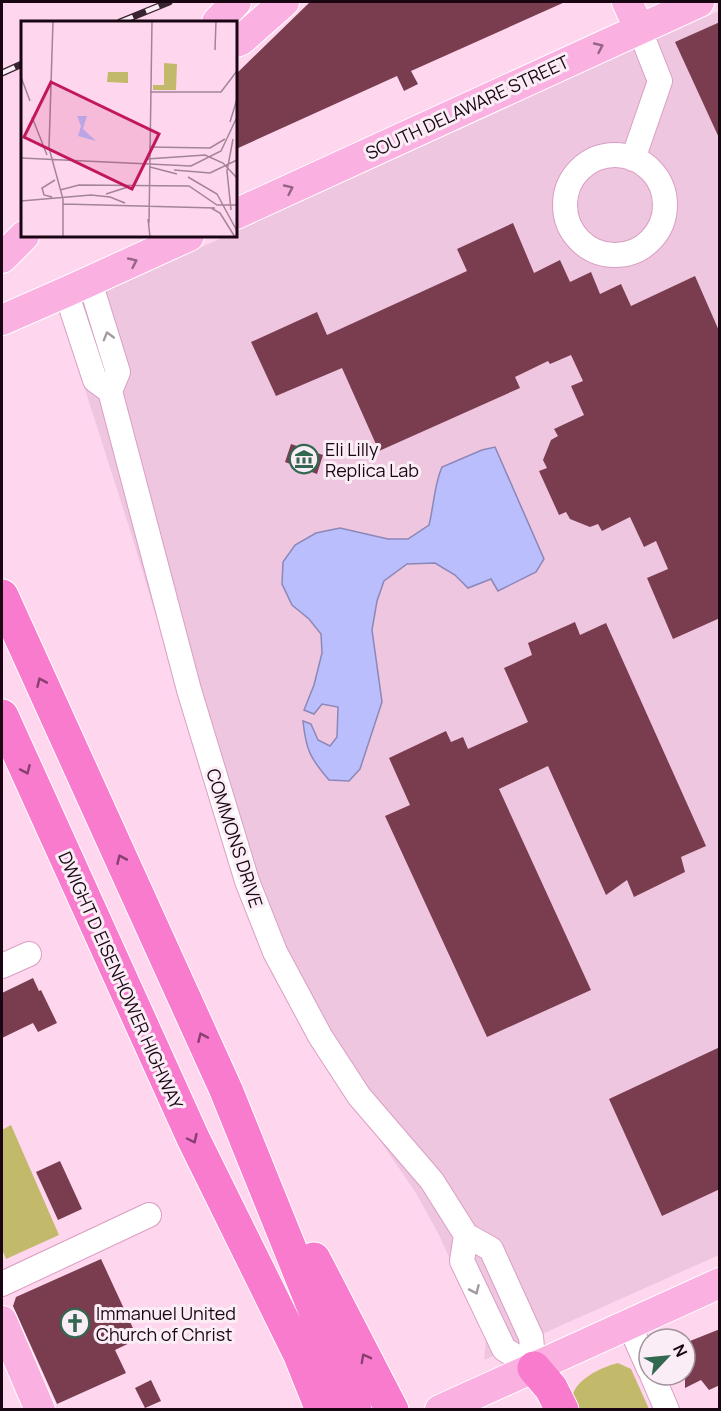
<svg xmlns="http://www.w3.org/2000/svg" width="721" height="1411" viewBox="0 0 721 1411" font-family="Manrope,sans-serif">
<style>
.built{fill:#efc6df}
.green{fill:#c3b96b}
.water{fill:#bbbefd;stroke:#8b87b7;stroke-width:1.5}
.building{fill:#793d4f}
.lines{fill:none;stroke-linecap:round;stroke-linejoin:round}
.minor-casing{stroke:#da9ec3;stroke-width:26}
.major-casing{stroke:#fff;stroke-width:32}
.highway-casing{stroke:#fff;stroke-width:35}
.minor{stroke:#fff;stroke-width:24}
.major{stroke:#fbb0e2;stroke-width:30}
.highway{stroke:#f87bce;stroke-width:33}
.rail-casing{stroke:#3a2432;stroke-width:7}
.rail{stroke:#faedf5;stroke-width:4.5;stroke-dasharray:14;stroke-linecap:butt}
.oneway{stroke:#966485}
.oneway2{stroke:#a39ba1}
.oneway3{stroke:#894070}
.labels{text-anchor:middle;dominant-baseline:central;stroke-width:6;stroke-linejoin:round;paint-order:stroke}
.street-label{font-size:18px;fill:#1a0613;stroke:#faedf5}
.poi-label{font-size:18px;fill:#1a0613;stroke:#faedf5;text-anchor:start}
.inset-road{fill:none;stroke:#a38396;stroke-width:1.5}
.view{fill:#c2185b;fill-opacity:0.15;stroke:#c2185b;stroke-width:3}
.inset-edge{fill:none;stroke:#1a0613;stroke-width:3}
</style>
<rect width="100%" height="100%" fill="#fed7ee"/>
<path class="built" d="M719,11v1244l-235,105 2,-21 -47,-104 -23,-42 -44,-64 -44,-59 -36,-63 -101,-275 -61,-202 -66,-206 49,-37 113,-51h10v-5z"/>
<path class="green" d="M11,1125l48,110 -53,24 -4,-10v-119z
M618,1363l13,6 18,40h-76c-8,-25 25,-41 45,-46z"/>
<path class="water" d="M495,447l49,112 -8,13 -38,19 -7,-12 -23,9 -13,-13 -20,-12 -28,1 -23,17 -7,20 -5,29 10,72 -22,67 -11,12 -20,-1c-19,-22 -23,-30 -26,-59l8,3 7,16 12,6 7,-9 1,-30 -16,-3 -8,10 -10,-4 10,-25 8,-32 -1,-19 -12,-15 -17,-14 -10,-21 1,-22 12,-17 21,-12 24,-5 48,11h20l21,-14c5,-20 5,-40 13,-58l40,-17z"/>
<path class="building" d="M310,2h255l-154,69 7,13 -14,7 -7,-15 -161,73v-75z
M720,22v118l-45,-98z
M513,223l21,50 26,-13 10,22 21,-10 9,22 21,-10 10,22 64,-30 25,57v285l-47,21 -26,-61 21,-9 -12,-28 -12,6 -14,-30 -28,14 -4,-7 -8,3 -20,-8 -4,-7 -7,3 -20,-44 8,-3 -4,-8 8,-20 7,-4 -4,-7 30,-14 -13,-29 12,-5 -12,-26 -21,9 -2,-3 -33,16 5,11 -141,63 -37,-83 -66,28 -25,-54 66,-30 10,23 140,-64 -10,-22z
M291,444l32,11 -6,19 -32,-12z
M575,622l5,13 26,-12 100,223 -25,11 4,15 -51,25 -7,-17 -21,15 -58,-129 -49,23 92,201 -104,47 -102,-221 25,-11 -21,-47 57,-27 5,11 12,-5 5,12 60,-27 -24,-54 28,-13 -4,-12z
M33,978l6,13 2,-1 16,33 -19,9 -5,-9 -31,15v-45z
M720,1047v142l-58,27 -53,-117z
M60,1161l22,48 -24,11 -22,-48z
M101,1259l37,80 -23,11 11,23 -69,31 -44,-98 3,-9z
M720,1329v56l-11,5 -8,-10 -16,8v-31l5,-1 -5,-13z
M151,1380l10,21 -16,7 -10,-20z"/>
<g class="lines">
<g class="minor-casing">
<path id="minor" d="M565 205a50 50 0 1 1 100 0a50 50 0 1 1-100 0Z
M633,159l27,-78 -21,-53
M90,282l28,90 -8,19
M66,292l29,88 15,11
M110,391l79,299 58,191 28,71 45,84 39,60 73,85 34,54 25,14 40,88 3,31
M2,966l27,-12
M466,1235l-4,26 42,88 30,19
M2,1284l147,-69
M629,1324l20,45
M652,1375l15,35"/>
</g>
<g class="major-casing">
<path id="major" d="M627,2l12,26
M217,22l19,-20
M236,42l5,-2 43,-38
M236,214l463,-212
M2,258l22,-22
M2,320l64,-28 123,-56
M2,1321l38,89
M440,1410l280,-127"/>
</g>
<g class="highway-casing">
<path id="highway" d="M2,596l224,494 129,320
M2,716l191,422 107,217 22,55
M314,1259l78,151
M534,1368l17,20 11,22"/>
</g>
<use href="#minor" class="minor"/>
<use href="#major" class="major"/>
<use href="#highway" class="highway"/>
<g class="rail-casing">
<path id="rail" d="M120,22l49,-20
M2,73l20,-9"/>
</g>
<use href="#rail" class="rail"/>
</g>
<defs><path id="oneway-chevron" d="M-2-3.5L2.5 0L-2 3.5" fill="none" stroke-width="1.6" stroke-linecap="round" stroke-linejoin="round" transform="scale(1.5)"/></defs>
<g class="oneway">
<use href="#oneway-chevron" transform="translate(599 47) rotate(-25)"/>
<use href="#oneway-chevron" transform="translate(289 189) rotate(-25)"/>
<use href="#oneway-chevron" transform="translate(133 262) rotate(-25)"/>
</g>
<g class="oneway2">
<use href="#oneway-chevron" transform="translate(108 336) rotate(-106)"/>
<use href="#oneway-chevron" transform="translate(475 1290) rotate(66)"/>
</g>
<g class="oneway3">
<use href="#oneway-chevron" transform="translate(41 682) rotate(-114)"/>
<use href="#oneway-chevron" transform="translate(26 770) rotate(66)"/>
<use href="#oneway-chevron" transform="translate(121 859) rotate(-114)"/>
<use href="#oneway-chevron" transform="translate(202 1037) rotate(-114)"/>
<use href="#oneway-chevron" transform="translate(193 1139) rotate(65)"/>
<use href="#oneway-chevron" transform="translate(365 1358) rotate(-118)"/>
</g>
<defs>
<g id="museum-ring" transform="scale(1.5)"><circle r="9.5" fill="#faedf5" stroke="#31684f" stroke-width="1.5"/><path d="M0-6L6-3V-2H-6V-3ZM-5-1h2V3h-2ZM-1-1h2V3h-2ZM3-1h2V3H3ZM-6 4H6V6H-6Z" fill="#31684f"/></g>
<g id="church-ring" transform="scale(1.5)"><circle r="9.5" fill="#faedf5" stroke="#31684f" stroke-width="1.5"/><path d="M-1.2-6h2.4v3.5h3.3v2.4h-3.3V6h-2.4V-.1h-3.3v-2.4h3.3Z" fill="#31684f"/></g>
</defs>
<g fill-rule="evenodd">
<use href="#museum-ring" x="304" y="459"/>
<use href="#church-ring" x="75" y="1323"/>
</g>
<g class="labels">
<g class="street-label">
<text transform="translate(467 107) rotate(-25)">SOUTH DELAWARE STREET</text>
<text transform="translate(235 838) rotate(72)">COMMONS DRIVE</text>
<text transform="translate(121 980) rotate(66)">DWIGHT D EISENHOWER HIGHWAY</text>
</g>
<g class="poi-label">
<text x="325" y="449">Eli Lilly<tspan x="325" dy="21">Replica Lab</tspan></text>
<text x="96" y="1313">Immanuel United<tspan x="96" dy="21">Church of Christ</tspan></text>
</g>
</g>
<g transform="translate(21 21)">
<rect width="216" height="216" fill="#fed7ee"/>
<path d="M143,42l13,1 -1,26h-23v-5h11zM87,51h20v11l-21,-1z" fill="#c3b96b"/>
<path d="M56,95h10l-4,13 13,12 -18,-5 3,-10z" fill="#bbbefd"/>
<path class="inset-road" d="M32,0l-4,127 14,51v38M194,29l1,-29M0,56l9,24M129,71h71l16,-21M11,96l15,38M209,101l7,-23M128,126l61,1 15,-9M0,137l170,8 30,-15 16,-34M126,138l58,-4 18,8 14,15M129,146l27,7M153,149l36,3 27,-13M167,156l29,17 20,37M39,169l19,-5 110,1 28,19h20M85,173l22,-7M31,176l-8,-2 -2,-7 13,-8M0,180l70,-6 19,2 15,6M42,183l152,4M190,187l9,5 15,24M210,189l-4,-39 6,-32M127,198l2,18M128,202l3,-202"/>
<path class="view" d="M30,61l108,52 -27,55 -108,-52z"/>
<rect width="216" height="216" class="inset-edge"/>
</g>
<rect width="721" height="1411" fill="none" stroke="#1a0613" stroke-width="6"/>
<g transform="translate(667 1357) rotate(64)"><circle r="28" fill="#faedf5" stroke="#a0919b" stroke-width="1.5"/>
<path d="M0-4.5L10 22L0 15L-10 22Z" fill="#31684f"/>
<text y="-9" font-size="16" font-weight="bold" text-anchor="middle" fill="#1a0613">N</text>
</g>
</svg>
